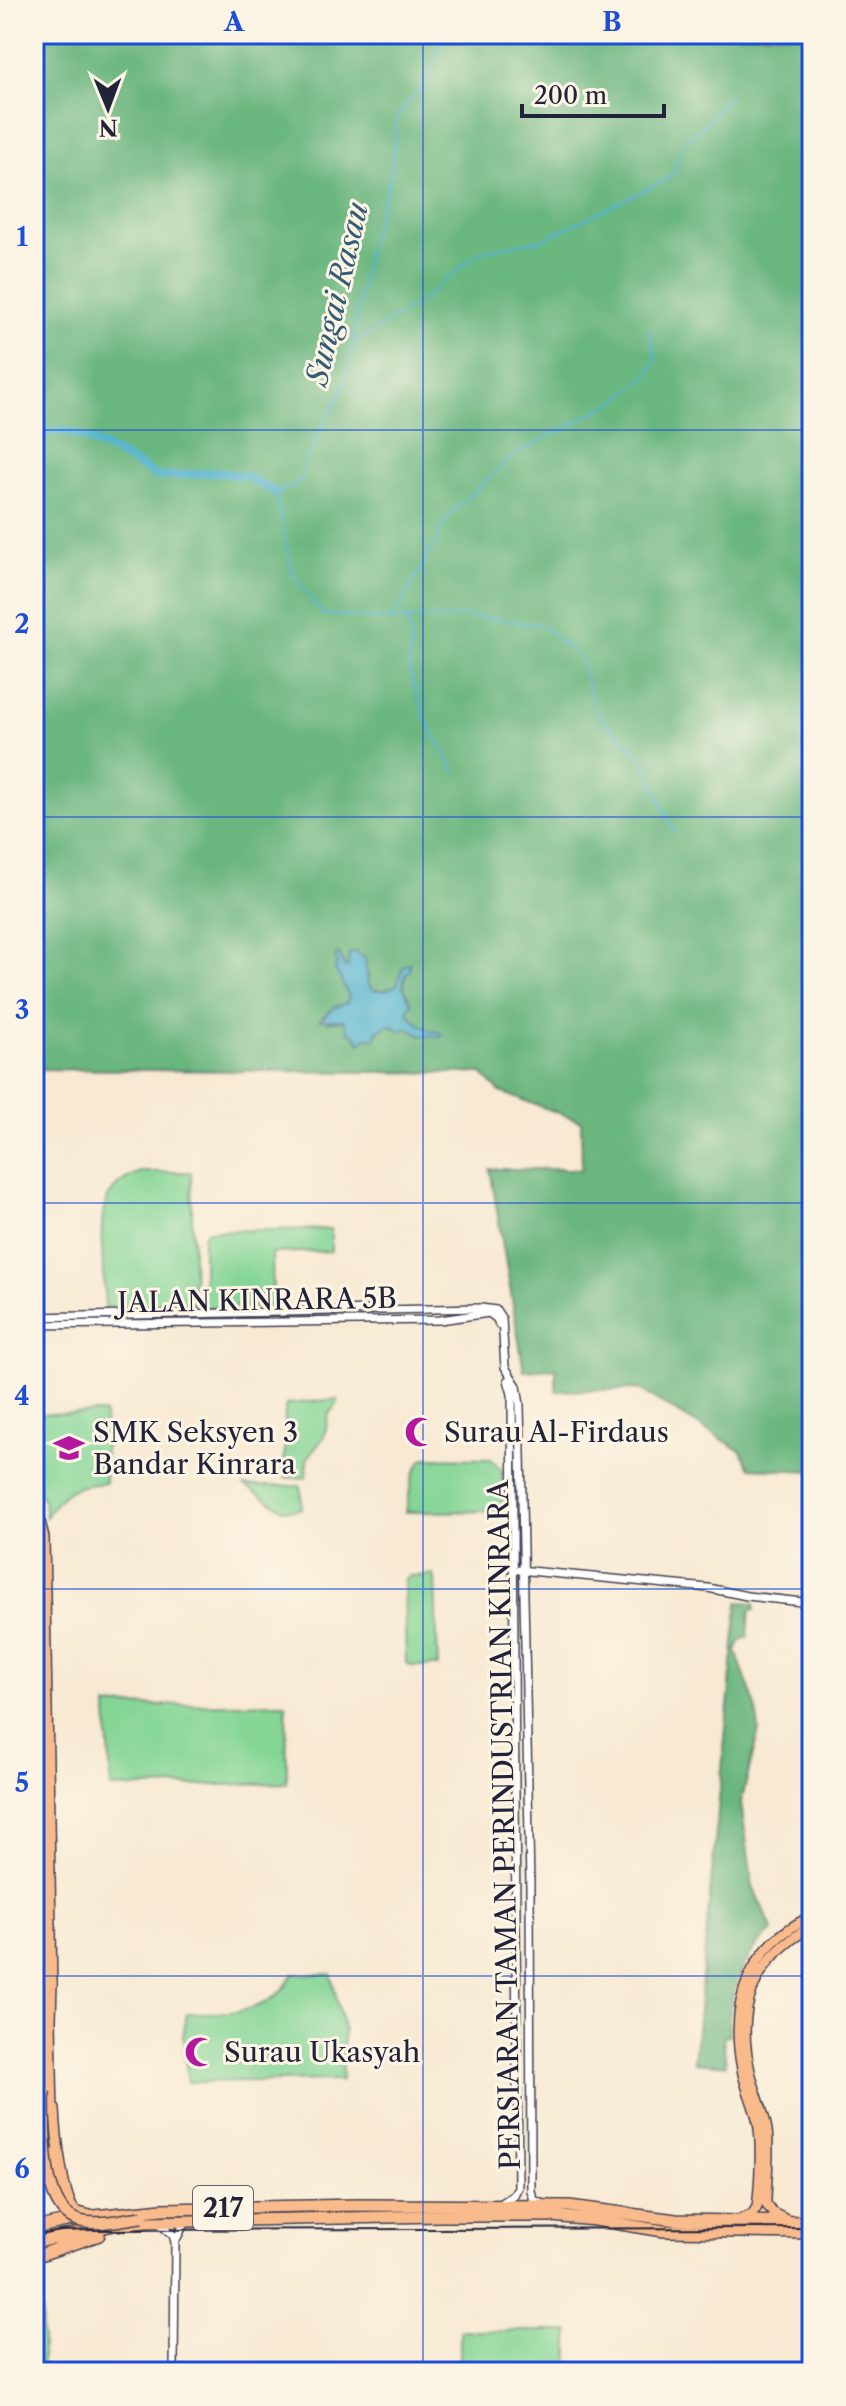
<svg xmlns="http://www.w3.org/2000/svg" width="846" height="2406" viewBox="0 0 846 2406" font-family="'Libre Caslon Text',serif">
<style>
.green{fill:#84d596;stroke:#537c68;stroke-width:2}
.forest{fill:#6bb67f;stroke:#466c5d;stroke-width:2;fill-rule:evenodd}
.water{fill:#51b3d0;stroke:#3a6a86;stroke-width:2}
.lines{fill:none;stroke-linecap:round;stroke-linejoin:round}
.stream{stroke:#51b3d0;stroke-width:2}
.river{stroke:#51b3d0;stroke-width:8}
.minor-casing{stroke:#424052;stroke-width:10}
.major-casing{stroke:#424052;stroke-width:12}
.highway-casing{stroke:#424052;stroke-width:14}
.minor{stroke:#fff;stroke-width:7}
.major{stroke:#fabb8c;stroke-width:9}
.highway{stroke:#fabb8c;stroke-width:11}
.tram{stroke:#22223b;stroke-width:2}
.highway-bridge-casing{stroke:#424052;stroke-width:14;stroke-linecap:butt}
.highway-bridge{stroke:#fabb8c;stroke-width:11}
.grid{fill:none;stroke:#1d4ed8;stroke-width:2;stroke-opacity:0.55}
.labels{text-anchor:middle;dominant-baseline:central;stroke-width:6;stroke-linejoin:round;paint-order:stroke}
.shield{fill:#fcf5e5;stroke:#63616e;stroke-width:2}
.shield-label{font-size:26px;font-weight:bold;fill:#22223b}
.street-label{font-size:28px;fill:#22223b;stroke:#fcf5e5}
.poi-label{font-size:28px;fill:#22223b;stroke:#fcf5e5;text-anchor:start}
.water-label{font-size:30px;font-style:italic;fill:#355c77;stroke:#fcf5e5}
.neatline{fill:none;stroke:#1d4ed8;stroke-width:3}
.grid-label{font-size:26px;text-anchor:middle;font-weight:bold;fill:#1d4ed8}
</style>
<rect width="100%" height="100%" fill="#fcf5e5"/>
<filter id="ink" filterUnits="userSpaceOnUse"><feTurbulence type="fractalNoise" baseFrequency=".0125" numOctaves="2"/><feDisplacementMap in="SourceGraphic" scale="16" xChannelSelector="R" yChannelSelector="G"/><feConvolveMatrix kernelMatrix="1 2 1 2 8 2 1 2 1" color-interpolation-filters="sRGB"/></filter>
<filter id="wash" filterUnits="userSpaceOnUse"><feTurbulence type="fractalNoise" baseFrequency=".006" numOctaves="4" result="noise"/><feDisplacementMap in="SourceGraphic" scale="32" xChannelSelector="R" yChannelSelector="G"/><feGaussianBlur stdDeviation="1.8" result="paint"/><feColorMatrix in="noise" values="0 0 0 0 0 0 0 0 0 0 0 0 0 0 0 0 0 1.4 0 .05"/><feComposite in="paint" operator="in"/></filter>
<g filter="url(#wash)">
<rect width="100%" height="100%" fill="#f8e9d2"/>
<path class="green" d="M141,1172h50l3,130 -2,4 -87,1c-1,-19 -2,-38 -3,-58 -1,-37 -1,-63 39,-77z
M331,1229v22l-59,2 1,49 -5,5 -63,1 -2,-3v-69l4,-5z
M338,1399v3l-9,12 -5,23 -17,22 -1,19h-22l1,-70 2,-4z
M104,1413l1,70c-32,2 -42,7 -59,34l-3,-18 -9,-16 2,-69z
M425,1458l66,1 11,11 1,41 -97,1c4,-18 4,-42 19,-54z
M245,1486h56l1,23 -17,1z
M433,1575l2,3 3,88h-28l-4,-3 -2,-83 4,-4z
M286,1703l1,80 -176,5 -4,-82z
M293,1974h38l13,58 -2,48 -154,2 -5,-46 4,-23c40,0 85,3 106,-39z
M34,2047h4l2,111 4,51 -10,3z
M34,2286h8v86h-8z
M460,2331h109v41h-109z"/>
<path class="forest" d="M34,34h778v1437l-62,-3 -9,-17 -102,-62 -83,2v-22l-32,2 -34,-202h92l-1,-48 -81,-29 -19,-19 -447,-4v-65l8,-16 -8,4zM339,954l6,14 23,6 -1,9 6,7h13l11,-5 6,-18 6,-3c-6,18 -9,44 6,58 4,4 12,7 17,10h-15l-10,-5 -18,-2 -23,13 -17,-9 -5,-9 -17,2 -5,-5 13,-10 12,-4 2,-7 -13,-27z
M738,1602l17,1v7h-5l-2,27 -7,3 -5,11 20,56 3,23 -18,73 12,84 20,44c-29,20 -47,69 -44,104l-6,1 3,29 -32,-3z"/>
<path class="water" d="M355,952l10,6c0,9 3,16 2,25l6,7h13l11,-5 6,-18 7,-4v7l-5,6 -2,10 9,18 -4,4v5l7,8 17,11 5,-1 5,3 -1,2h-19l-15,-8 -5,2 -8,-2 1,-3h-6l-11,5 -2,8h-10l-6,5 -5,-8 -6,-2 -5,-13h-24l15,-13 12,-4 2,-7 -14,-27 2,-5 -2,-8 4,-2 6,14 3,-1 1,-13z"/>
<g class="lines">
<path class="stream" d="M443,34l-12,40 -34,43 -6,57 -24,80 -21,127 -32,63 -9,21 -3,13 -9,8 -17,7 16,79 30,42 68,6 81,-4 70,9 39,33 16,55 47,46 31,73
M354,343l68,-42 57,-49 65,-13 125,-61 5,-6 11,-32c19,-10 30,-29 45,-46
M34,563l16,14
M390,620l9,-11 51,-95 63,-58 104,-56 32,-26 7,-15 -7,-30
M406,620l6,16 -4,30 17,53 30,52"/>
<path class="river" d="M34,433l29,-2 10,2 36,16 50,28 57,-5 30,4 30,17"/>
</g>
</g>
<g filter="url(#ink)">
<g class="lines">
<g class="minor-casing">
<path id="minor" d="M34,1317l447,-9 15,2 6,9 3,48 12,19 3,19 10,478 1,308 3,9 10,4
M34,1325l406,-5 49,-7 8,6 2,6
M519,1570l189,18 39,8 65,7
M502,2203l12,-8 4,-8 -6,-793 -4,-14
M162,2226l11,9 2,7
M174,2372l1,-130 9,-18"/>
</g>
<g class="major-casing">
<path id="major" d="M34,1498l10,39 8,449
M34,1523l6,181 4,393
M55,2109c1,22 7,86 20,102l15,4
M50,2152l12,52
M743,2218l9,-3 5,-8c3,-22 5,-64 1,-85 -4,-18 -13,-35 -16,-53 -13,-67 6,-123 70,-153
M787,2220l-14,-7 -7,-9c0,-24 4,-49 1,-74 -3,-20 -13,-39 -17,-59 -15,-65 4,-112 62,-145"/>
</g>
<g class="highway-casing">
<path id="highway" d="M51,1982l-1,38 2,95
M34,2228l51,-11 77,-8 197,-4 210,1 107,14 136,2
M34,2243l80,-18 32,-3 293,-6h112l44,4 69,11 148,2
M34,2257l65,-22"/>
</g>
<use href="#minor" class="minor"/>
<use href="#major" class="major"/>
<use href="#highway" class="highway"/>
<path class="tram" d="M34,2236l27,-5 31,-1 720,-2"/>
<g class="highway-bridge-casing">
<path id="highway-bridge" d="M44,2092c1,33 -5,119 36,129 19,5 43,-2 62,-4"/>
</g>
<use href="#highway-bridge" class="highway-bridge"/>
</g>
</g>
<path class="grid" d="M423,34v2338M34,430h778M34,817h778M34,1203h778M34,1589h778M34,1976h778"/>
<defs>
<g id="mosque-bare" transform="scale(2.4)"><path d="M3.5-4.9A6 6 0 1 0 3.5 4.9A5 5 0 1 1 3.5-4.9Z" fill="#b5179e" stroke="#fcf5e5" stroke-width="2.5" paint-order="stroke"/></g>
<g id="school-bare" transform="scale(2.4)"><path d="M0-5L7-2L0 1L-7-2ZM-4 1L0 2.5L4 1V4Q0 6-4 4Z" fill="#b5179e" stroke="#fcf5e5" stroke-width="2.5" paint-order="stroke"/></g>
</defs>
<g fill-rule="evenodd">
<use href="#mosque-bare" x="420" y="1432"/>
<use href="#school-bare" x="69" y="1448"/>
<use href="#mosque-bare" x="200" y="2052"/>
</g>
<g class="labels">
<rect class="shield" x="193" y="2186" width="60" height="44" rx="6"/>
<g class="shield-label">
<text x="223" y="2208">217</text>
</g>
<g class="street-label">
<text transform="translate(257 1300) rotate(-1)">JALAN KINRARA 5B</text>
<text transform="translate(504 1825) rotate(-91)">PERSIARAN TAMAN PERINDUSTRIAN KINRARA</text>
</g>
<g class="poi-label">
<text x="93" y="1432">SMK Seksyen 3<tspan x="93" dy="32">Bandar Kinrara</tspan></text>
<text x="444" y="1432">Surau Al-Firdaus</text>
<text x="224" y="2052">Surau Ukasyah</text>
</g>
<g class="water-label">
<text transform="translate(337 294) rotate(-77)">Sungai Rasau</text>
</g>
</g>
<rect width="846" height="2406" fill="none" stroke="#fcf5e5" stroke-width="88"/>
<g transform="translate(108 108) rotate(179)" stroke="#fcf5e5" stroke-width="6" paint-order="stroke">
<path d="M0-6L14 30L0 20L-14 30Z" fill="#22223b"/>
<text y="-12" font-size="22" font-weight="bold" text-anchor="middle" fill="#22223b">N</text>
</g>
<path d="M522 104v12h142v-12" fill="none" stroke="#22223b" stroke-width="4"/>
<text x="534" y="104" font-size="24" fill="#22223b" stroke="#fcf5e5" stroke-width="6" paint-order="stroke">200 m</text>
<rect x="44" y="44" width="758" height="2318" class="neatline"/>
<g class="grid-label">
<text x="234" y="31">A</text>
<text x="612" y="31">B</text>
<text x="22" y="246">1</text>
<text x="22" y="633">2</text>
<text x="22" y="1019">3</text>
<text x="22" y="1405">4</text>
<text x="22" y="1792">5</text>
<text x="22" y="2178">6</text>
</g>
</svg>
